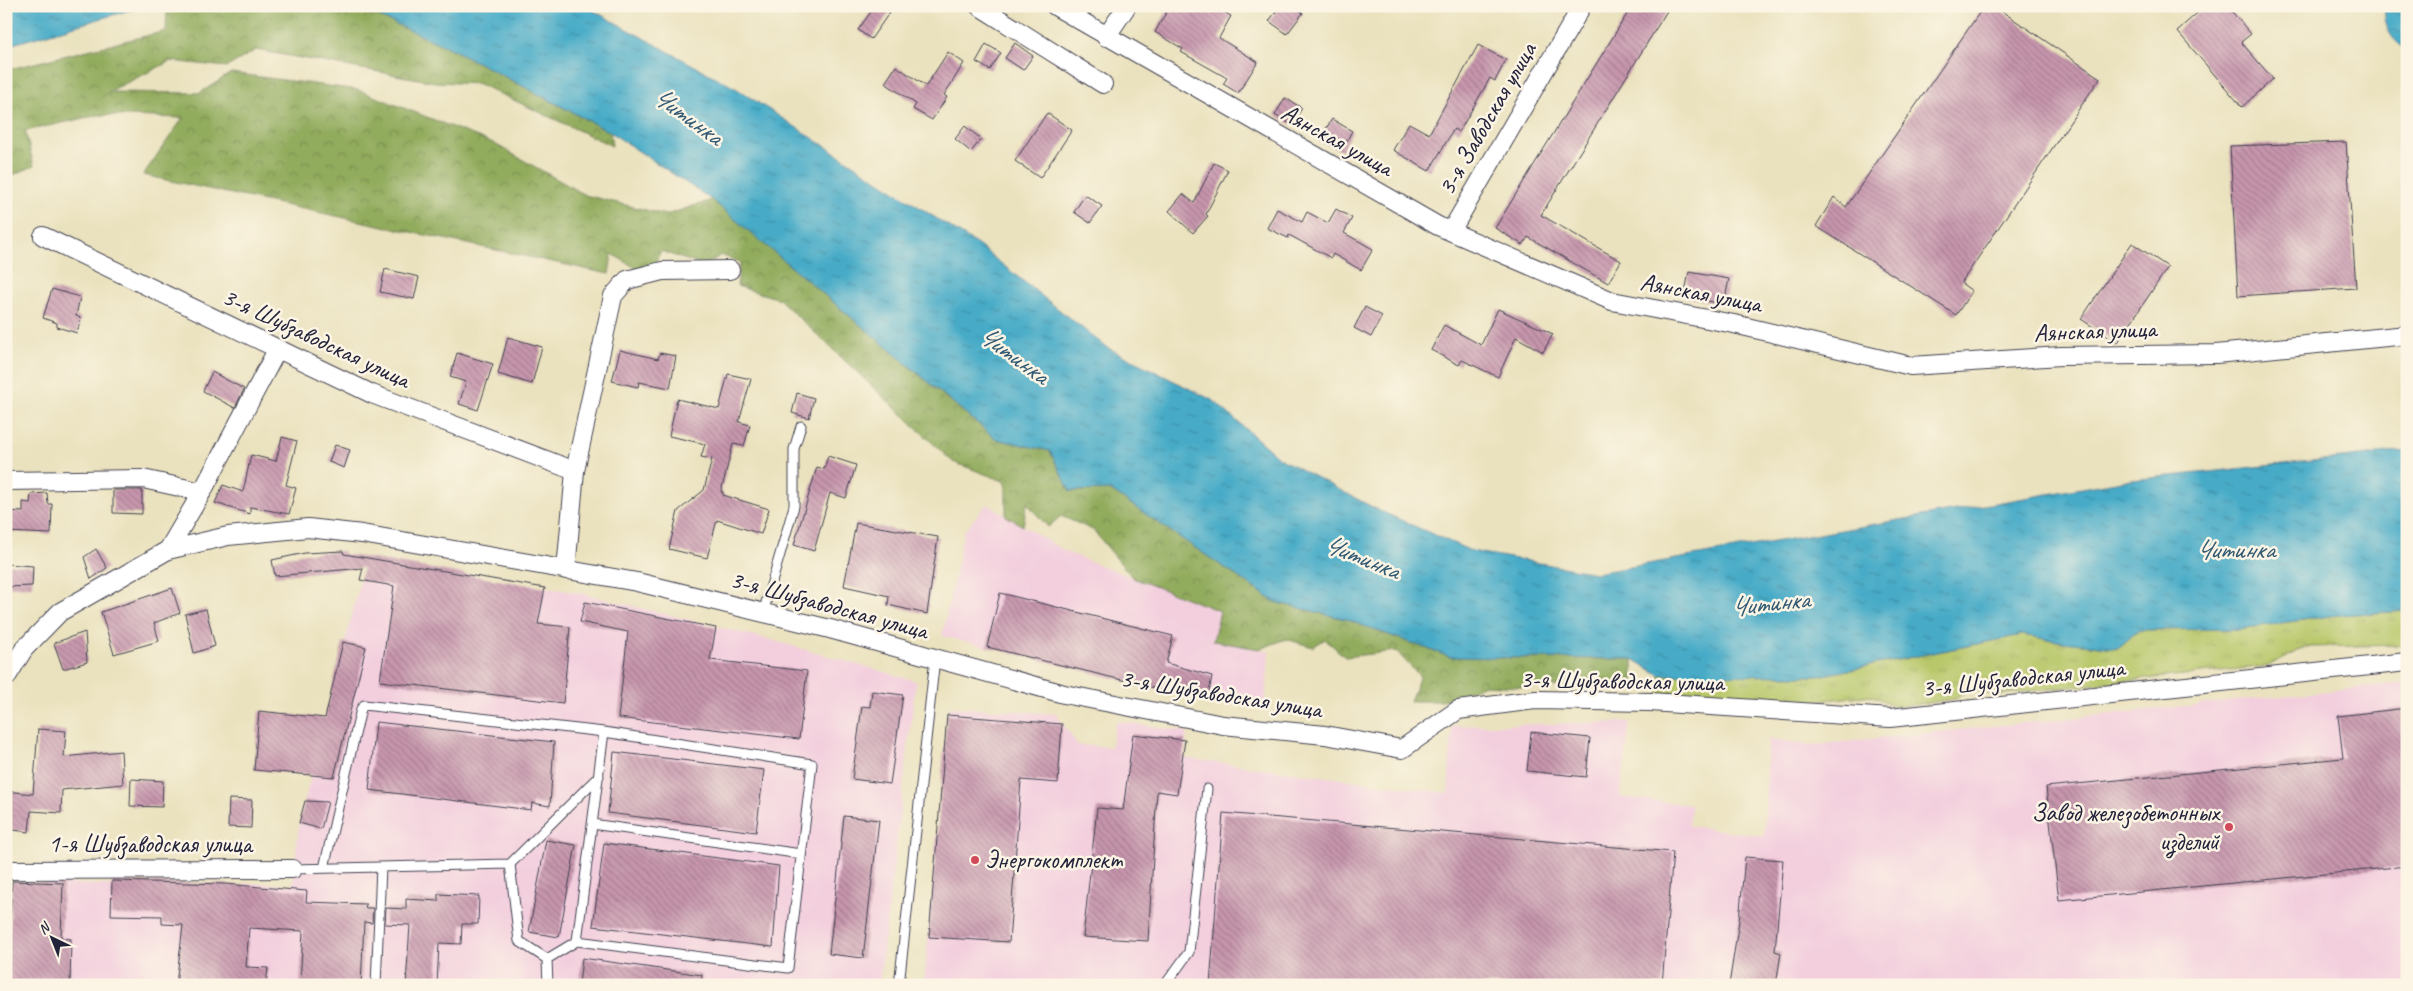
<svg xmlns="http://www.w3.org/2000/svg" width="2413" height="991" viewBox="0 0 2413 991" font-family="Caveat,sans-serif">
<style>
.built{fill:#f3cfde}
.grass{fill:url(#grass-tufts);stroke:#6d7452}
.forest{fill:url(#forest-crowns);stroke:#5a674c}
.water{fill:url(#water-ripples);stroke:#346681}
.building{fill:url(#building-back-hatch)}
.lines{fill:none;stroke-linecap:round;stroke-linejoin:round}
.lane-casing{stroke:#403f4f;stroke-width:11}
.street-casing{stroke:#403f4f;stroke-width:20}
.lane{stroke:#fff;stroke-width:9}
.street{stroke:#fff;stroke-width:18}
.poi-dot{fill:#d1495b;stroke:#fcf5e5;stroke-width:2}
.labels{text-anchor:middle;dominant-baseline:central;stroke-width:5;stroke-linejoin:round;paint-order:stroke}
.street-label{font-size:25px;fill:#22223b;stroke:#fcf5e5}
.poi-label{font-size:25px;fill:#22223b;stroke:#fcf5e5;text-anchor:end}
.water-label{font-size:26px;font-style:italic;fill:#315973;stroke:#fcf5e5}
</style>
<defs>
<pattern id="grass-tufts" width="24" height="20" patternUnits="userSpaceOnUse" patternTransform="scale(1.25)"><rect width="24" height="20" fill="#b8c769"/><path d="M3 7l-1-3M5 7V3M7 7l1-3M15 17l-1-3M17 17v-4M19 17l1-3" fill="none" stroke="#9eab5c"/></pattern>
<pattern id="forest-crowns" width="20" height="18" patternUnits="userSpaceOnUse" patternTransform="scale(1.25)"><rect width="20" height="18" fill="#92ac5d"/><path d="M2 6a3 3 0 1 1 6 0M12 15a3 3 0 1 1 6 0" fill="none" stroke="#778c4e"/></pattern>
<pattern id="water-ripples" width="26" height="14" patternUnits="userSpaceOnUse" patternTransform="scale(1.25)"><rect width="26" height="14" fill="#47abc7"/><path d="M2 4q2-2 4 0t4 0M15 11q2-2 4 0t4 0" fill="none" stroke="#3b8ba3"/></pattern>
<pattern id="building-back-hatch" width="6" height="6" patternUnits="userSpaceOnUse" patternTransform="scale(1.25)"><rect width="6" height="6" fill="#c796ad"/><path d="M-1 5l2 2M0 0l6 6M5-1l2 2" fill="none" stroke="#a17a8e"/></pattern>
</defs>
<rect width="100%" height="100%" fill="#fcf5e5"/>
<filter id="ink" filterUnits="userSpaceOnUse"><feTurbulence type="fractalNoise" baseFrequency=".02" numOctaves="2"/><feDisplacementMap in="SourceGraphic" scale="10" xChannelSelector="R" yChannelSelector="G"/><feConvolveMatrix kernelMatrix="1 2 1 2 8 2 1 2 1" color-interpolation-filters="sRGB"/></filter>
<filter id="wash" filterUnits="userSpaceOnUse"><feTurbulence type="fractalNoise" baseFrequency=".0096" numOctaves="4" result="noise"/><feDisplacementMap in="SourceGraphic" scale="20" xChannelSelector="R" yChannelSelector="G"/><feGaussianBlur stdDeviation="1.12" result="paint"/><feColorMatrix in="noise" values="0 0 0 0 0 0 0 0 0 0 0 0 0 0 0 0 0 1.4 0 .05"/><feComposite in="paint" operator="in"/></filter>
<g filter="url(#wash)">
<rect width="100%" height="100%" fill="#eae2be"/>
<path class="built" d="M987,504l81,49 152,58 -6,30 55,10 -4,58 -106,-20 -217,-53 22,-105z
M366,558l214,35 191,47 145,41 -37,304h-872l5,-104 231,10 2,-8 48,2 6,-62z
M2407,683v302h-1483l23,-270 3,-8 106,7 22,31 33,2 5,-26 71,11 -3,26 264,35 4,-67 178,-4 -10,75 71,8 -2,21 75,10 4,-97 45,6z"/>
<path class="grass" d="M2407,611v34l-101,2 -39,19 -272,29 -26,-6 -13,10 -59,8 -26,-12 -62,7 -151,-8 2,-19 158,1 204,-41 42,7 53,6 22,-18 100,-1 98,-14z"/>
<path class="forest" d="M167,6h162l40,6 87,39 154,81 2,14 -133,-62 -44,-2 -179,-32 -29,17 -56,-6 -63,31 92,1 31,-20 127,17 135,53 92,52 81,20 46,-15 284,239 54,12 20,40 40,-1 165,112 70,17 105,38 183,2v27l-113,1 -35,-2 -44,16h-31l10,-25 -24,-25 -51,6 -20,-18 -12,8 -27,-8 -27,10 -46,-8 7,-30 -87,-33 -40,-48 -32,-14 -13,11 -21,-24 -4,23 -17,-10v-34l-53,-20 -174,-163 -42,-13 3,-24 -19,-7 -17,11 -43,-15 -13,24 -36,-21 -3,20 -466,-99 40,-57 -84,-3 -74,16 9,35 -28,12v-108l160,-39z"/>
<path class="water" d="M6,6h138l-138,40z
M329,6h256l152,83 242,157 127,101 108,54 65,57 99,52 93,41 125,22 526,-92 285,-30v160l-70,4 -98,14 -100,1 -21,18 -54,-6 -42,-7 -204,41 -158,-1 -27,-16 -183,-2 -105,-38 -70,-17 -165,-112 -40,1 -20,-40 -54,-12 -284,-239 -102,-68 -154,-81 -87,-39z
M2385,6h22v43c-17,-8 -24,-25 -22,-43z"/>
<g id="blocks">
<path class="building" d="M875,6h19l-23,33 -13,-9z
M1170,6h42l19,10 -12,22 39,24 -20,31 -15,-9 4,-6 -46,-26 2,-3 -28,-17z
M1280,6h14l9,7 -16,21 -18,-13z
M1632,6h38l-129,209 80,46 -13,22 -80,-46 -5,8 -28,-17z
M1984,6h10l106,72 -139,205 11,8 -16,24 -140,-89 18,-29 12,10z
M2205,6h22l24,28 -10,8 32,37 -31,28 -65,-76z
M1015,43l18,13 -10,14 -18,-12z
M986,44l15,9 -11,17 -14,-8z
M1478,45l28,15 -11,21 -5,-3 -31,54 -5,-3 -25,42 -36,-21 16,-27 20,11z
M948,52l16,11 -20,32 3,2 -15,23 -19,-11 3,-5 -31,-21 11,-17 30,20z
M1285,98l17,10 -10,17 -17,-10z
M1047,113l25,17 -32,48 -25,-17z
M1332,119l20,12 -11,20 -21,-12z
M965,126l16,13 -10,13 -16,-13z
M2346,142l10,146 -118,8 -8,-150z
M1214,163l14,7 -22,44 2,2 -15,17 -24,-22 14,-17 11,9z
M1085,195l17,11 -12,17 -16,-11z
M1277,209l25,13 5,-10 21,11 8,-14 16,9 -8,15 29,16 -12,21 -28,-16 -2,4 -42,-23 -1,3 -21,-10z
M2132,243l36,24 -51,76 -36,-24z
M385,269l34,8 -5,22 -34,-7z
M1689,272l40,7 -5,25 -40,-7z
M52,289l28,8 -4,19 5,2 -4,15 -20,-6v-4l-14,-5z
M1365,307l17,9 -11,21 -17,-9z
M1498,309l55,25 -10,18 -27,-15 -18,40 -36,-17 -3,5 -28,-15 13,-25 37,20z
M508,337l34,10 -10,37 -34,-10z
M620,350l38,9 2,-6 16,3 -6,32 -31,-6 -1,5 -26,-6z
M457,353l36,11 -15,46 -19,-6 7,-22 -16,-5z
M212,372l32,17 -9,19 -32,-17z
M728,374l23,5 -12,43 11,3 -6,21 -11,-2 -12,48h2v3l46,14 -8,25 -44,-14 -10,38 -38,-9 9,-38 26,-21 8,-31 -11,-2 4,-13 -36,-8 8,-37 42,10z
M797,393l17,5 -5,20 -17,-5z
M282,437l15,4 -11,44 10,3 -7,26 -39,-7v7l-35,-11 8,-18 20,7 8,-37 25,6z
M335,445l15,5 -6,18 -15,-6z
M828,456l28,9 -10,33 -16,-5 -16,58 -20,-6 23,-78 7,2z
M113,490h29v24l-29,-1z
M47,493l1,11h4l-1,30 -45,-2v-21l17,1v-10l7,1 1,-9z
M856,523l82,14 -11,77 -39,-9 1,-9 -45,-10z
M96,549l11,19 -16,11 -7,-22z
M343,551l1,3 201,34 -7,36 32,3 -7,76 -183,-22 14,-95 -34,-6 3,-12 -88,8 -3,-16 33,-7z
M6,564l27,2 -1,20 -26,1z
M172,588l8,25 -26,10 5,18 -45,13 -13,-42z
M1000,593l173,43 -7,27 46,13 -4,22 -49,-9 -172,-42z
M585,602l131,26 -6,32 97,11 -8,68 -181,-21 10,-86 -48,-10z
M206,609l9,37 -21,7 -9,-39z
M85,632l2,30 -24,7 -9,-26z
M343,642l23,5 -32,130 -80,-7 5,-59 66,7z
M872,691l31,4 -13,89 -38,-5 10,-73 8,1z
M2407,708v158l-348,34 -13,-113 297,-29 -5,-42z
M947,715l115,9 -4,59 -37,-3 -12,162 -80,-5z
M376,722l178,20 -4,64 -18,-3 -1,7 -162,-20z
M38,729l28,2 -2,26 57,-6 2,33 -61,6 -1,23 -30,-2 -2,21 -23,-3v-38l27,3z
M1531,732l59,6 -4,39 -59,-6z
M1133,734l52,6 -8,54 -20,-3 -9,150 -65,-4 14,-129 26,2z
M614,752l150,18 -8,62 -148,-19z
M131,779l32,2 -1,26 -32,-1z
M229,799l23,1 -1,28 -23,-1z
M305,801l23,1 -7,27 -22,-6z
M1223,813l450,39 -11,133h-452z
M844,816l35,4 -16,138 -34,-4z
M546,840l30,5 -17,92 -30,-5z
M604,843l175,23 -6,81 -180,-21z
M1745,857l38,3 -8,91 6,2 -5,32h-47l10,-64z
M12,881l51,2 -2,55 10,1 -1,46h-63z
M112,881l113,3 82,7 -1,11 60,2 -1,4h8l-1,15 -8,-1 -3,63h-61l3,-54 -54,-3 -3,39 22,1 -2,17h-90l7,-60 -21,-1v-8l-51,-1z
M438,894l41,2 -1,28h-16l-1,20 -22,-1 -2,42h-31l4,-60 -25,-1 1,-16 20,1v-10l32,2z
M582,958l120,17 -1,10h-122z"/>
</g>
</g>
<g filter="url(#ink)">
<use href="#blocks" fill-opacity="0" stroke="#403f4f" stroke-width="1"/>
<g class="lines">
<g class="lane-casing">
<path id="lane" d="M763,613l31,-107v-57l7,-23
M592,824l209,30
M510,864l89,-88
M324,868l37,-159 3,-4 240,27 208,32 -24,204 -211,-27 -30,18
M293,869l217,-5 9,77 28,18 1,26
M577,941l27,-209
M376,985l5,-118
M899,985l36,-327
M1165,985l24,-33 18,-163"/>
</g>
<g class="street-casing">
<path id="street" d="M979,6l124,78
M1055,6l383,220 174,75 122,23 177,42 150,-10 155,-2 191,-19
M1106,37l21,-31
M1451,231l131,-225
M43,236l329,158 203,77
M6,481l137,-2 59,13
M168,550l34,-58 75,-142
M566,570l9,-99 38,-175 14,-16 35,-9 68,-1
M6,678l18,-29 36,-37 108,-62 60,-14 80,-8 54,6 275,48 193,47 234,65 159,31 102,10 77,14 56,-39 77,-10 115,2 240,16 517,-56
M6,870l287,-1"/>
</g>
<use href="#lane" class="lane"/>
<use href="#street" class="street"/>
</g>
</g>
<g class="poi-dot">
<circle cx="2229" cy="827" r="5"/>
<circle cx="975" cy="860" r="5"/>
</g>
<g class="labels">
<g class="street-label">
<text transform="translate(1487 119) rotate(-60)">3-я Заводская улица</text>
<text transform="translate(1337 140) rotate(29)">Аянская улица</text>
<text transform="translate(1701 293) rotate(11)">Аянская улица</text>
<text transform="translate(2095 331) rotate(-2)">Аянская улица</text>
<text transform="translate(316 338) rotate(25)">3-я Шубзаводская улица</text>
<text transform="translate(829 605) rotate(15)">3-я Шубзаводская улица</text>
<text transform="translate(2023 678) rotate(-6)">3-я Шубзаводская улица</text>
<text transform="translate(1622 681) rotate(1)">3-я Шубзаводская улица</text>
<text transform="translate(1221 694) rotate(9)">3-я Шубзаводская улица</text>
<text x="150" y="844">1-я Шубзаводская улица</text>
</g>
<g class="poi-label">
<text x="2219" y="813">Завод железобетонных<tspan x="2219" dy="29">изделий</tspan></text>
<text x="985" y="860" text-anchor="start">Энергокомплект</text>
</g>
<g class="water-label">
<text transform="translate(688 116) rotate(36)">Читинка</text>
<text transform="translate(1014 355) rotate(36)">Читинка</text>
<text x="2235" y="549">Читинка</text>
<text transform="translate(1362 557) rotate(22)">Читинка</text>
<text transform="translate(1770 603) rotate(-6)">Читинка</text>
</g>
</g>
<rect width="2413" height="991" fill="none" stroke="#fcf5e5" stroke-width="25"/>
<g transform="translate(52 938) rotate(317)" stroke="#fcf5e5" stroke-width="4" paint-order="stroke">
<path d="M0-4L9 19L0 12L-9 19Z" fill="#22223b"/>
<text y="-8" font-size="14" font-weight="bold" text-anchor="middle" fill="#22223b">N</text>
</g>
</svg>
